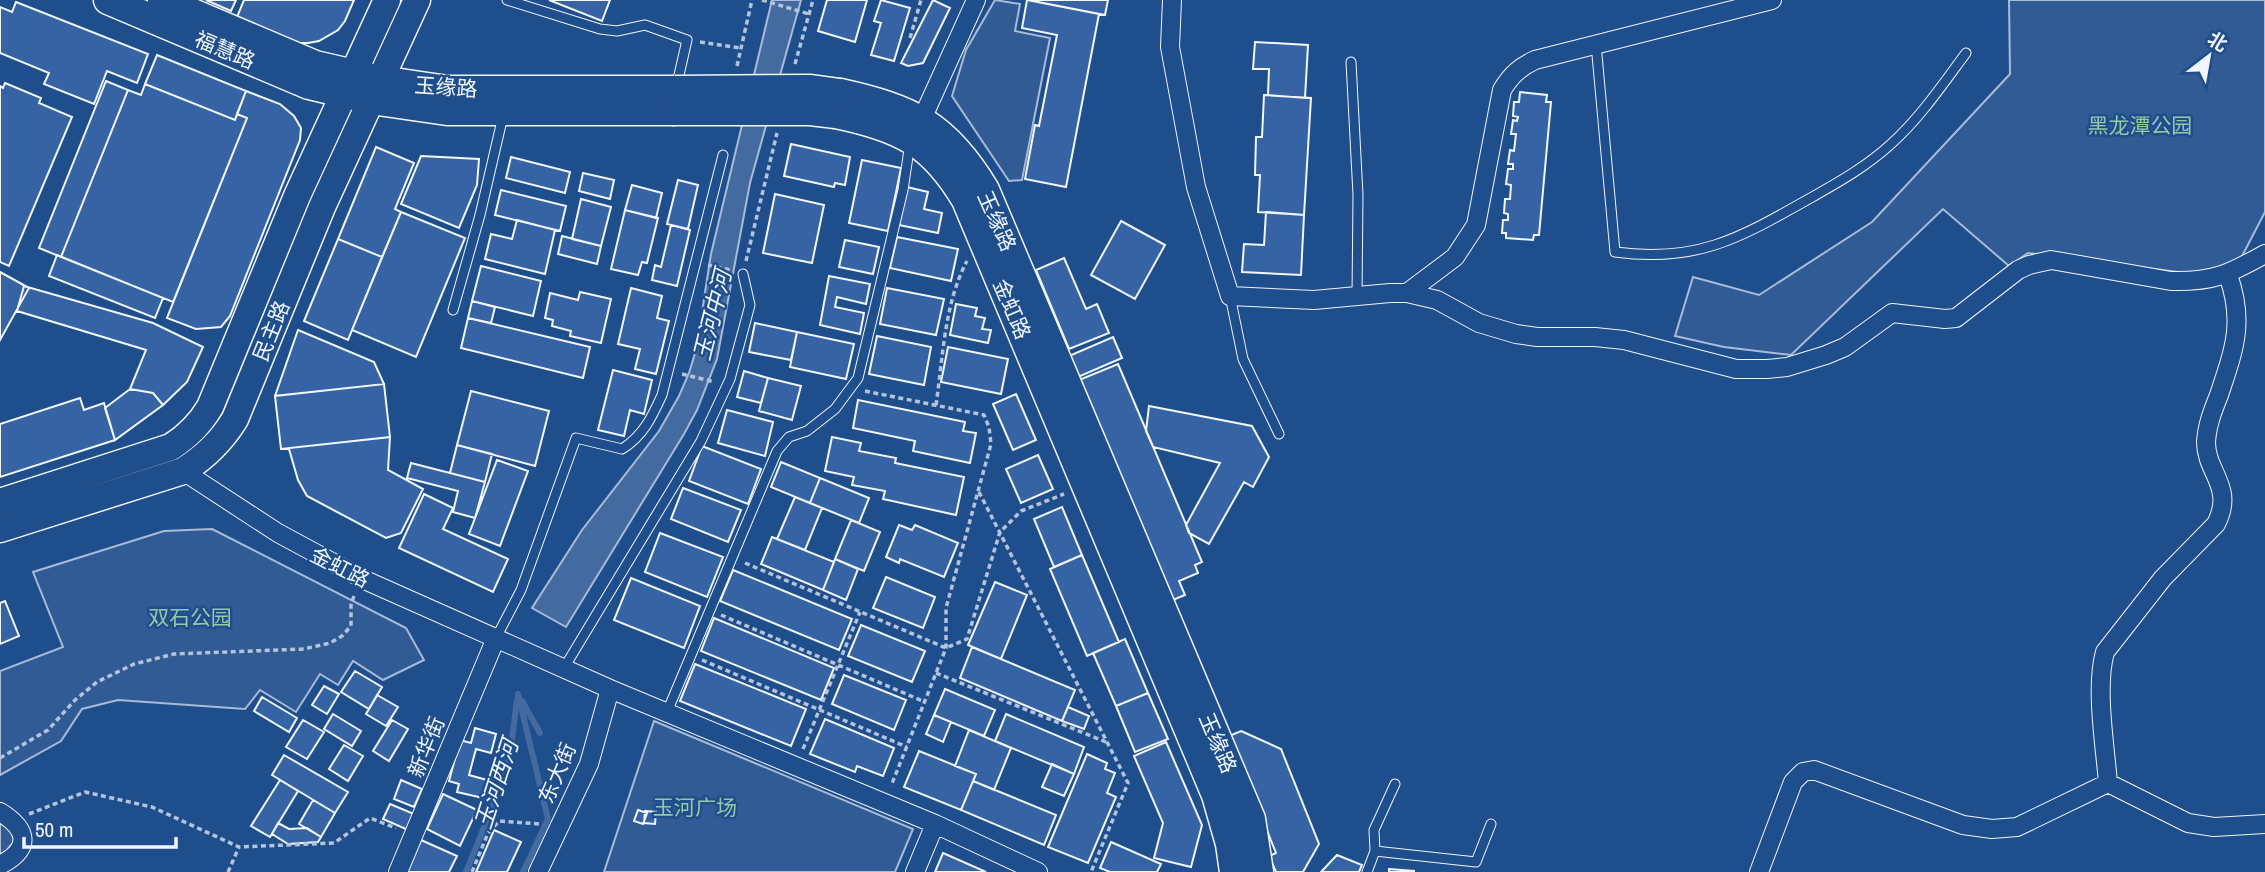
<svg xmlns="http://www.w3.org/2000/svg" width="2265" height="872" viewBox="0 0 2265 872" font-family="'Archivo Narrow','Noto Sans SC',sans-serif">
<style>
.built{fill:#305b95;stroke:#a8bbd7;stroke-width:2}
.water{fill:#446ba0;stroke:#a8bbd7;stroke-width:2}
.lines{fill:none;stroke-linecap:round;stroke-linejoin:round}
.stream{stroke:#446ba0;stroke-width:6}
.building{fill:#3563a3;stroke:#f2f6ff;stroke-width:2}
.lane-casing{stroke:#f2f6ff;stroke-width:11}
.street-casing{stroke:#f2f6ff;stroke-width:20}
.secondary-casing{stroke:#f2f6ff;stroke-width:29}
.primary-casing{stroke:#f2f6ff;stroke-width:31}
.path{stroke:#b3c4dc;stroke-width:3.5;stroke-dasharray:5 3.5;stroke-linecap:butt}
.lane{stroke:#1f4e8c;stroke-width:9}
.street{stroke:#1f4e8c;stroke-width:18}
.secondary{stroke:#1f4e8c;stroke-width:26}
.primary{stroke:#1f4e8c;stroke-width:28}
.primary-bridge-casing{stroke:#f2f6ff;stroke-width:31;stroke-linecap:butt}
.primary-bridge{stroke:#1f4e8c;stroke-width:28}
.labels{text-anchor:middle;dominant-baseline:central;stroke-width:5;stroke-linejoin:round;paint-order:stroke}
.street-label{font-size:21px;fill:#f2f6ff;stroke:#1f4e8c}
.park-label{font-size:21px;fill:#97c8a6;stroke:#1f4e8c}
.water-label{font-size:23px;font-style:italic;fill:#f2f6ff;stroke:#1f4e8c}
</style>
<rect width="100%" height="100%" fill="#1f4e8c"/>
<path class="built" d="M995,0l25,4 -5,27 35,7 -28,142 -13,1 -57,-85 14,-46z
M2009,0h256v212l-25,48 -38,15 -174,-22 -19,13 -66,-57 -152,146 -67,-8 -49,-11 18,-59 66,18 113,-73 138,-148z
M212,529l194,99 18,32 -41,20 -30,-19 -15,24 -18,-11 -24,38 -36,-22 -15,19 -127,-9 -36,9 -21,32 -61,34v-104l63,-24 -30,-75 131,-41z
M654,721l259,108 -18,43h-291z
M0,823l11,6 3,7v5l-8,10 -6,3z"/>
<path class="water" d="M772,0h29l-51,183 -33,176 -20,51 -13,24 -118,193 -34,-19 50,-78 77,-99 20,-35 10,-23 7,-23 15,-96z"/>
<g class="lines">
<path class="stream" d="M518,694l30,125 -25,53
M522,701l18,32
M466,872l31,-77 13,-39 7,-57"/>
</g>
<path class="building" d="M206,0h30l-5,11z
M244,0h110l-9,21 -7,9 -19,11 -11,2h-11l-60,-26z
M549,0h61l-8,21z
M827,0h40l-12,42 -37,-11z
M881,0l29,8 -16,53 -23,-6 10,-32 -7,-2z
M933,0l17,8 -27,55 -15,3 -7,-3z
M1027,0l72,14 -33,173 -41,-8 10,-54 4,1 18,-91 -35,-7z
M1028,0h80l-3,15z
M16,2l132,52 -11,29 -30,-12 -13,33 -50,-20 5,-11 -49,-20v-46l12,5z
M1255,42l53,3 -3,53 -37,-3 1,-26h-16z
M157,55l89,36 -11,29 -90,-36z
M106,81l22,9 -67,167 -22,-9z
M5,83l36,15 -2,5 33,14 -63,149 -9,-4v-176l3,2z
M145,84l90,36 2,-6 10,4 -74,184 -112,-45 67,-167 13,5z
M246,91l34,13 14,12 7,12 -1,12 -70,176 -9,11 -25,2 -29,-11 80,-200 -10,-4z
M1520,92l27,3 -1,7h5l-12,133h-5l-1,5 -27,-2v-5h-4l1,-13h5v-6l-4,-1 1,-14h5l1,-14 -5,-1 2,-15h5v-5h-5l2,-14 4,1 2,-17h-5l2,-14 4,1 1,-4 -5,-1 1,-14h5z
M1264,95l47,3 -7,117 -46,-3 2,-37h-5l1,-38h6z
M791,144l59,13 -5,28 -10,-2 -1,4 -50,-11z
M376,147l38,16 -19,46 6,3 -19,45 -44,-18z
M421,156l58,3 -2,26 -18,43 -58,-24z
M511,157l59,15 -5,21 -59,-15z
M862,160l39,8 -13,63 -39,-8z
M583,173l31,7 -4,19 -31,-8z
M678,180l20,5 -10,44 -21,-5z
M632,185l30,8 -6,25 -31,-8z
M907,187l21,5 -4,17 18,4 -4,20 -39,-8z
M501,190l65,16 -6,25 -65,-16z
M775,194l49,11 -12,58 -49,-10z
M581,199l30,8 -10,39 -29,-7z
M625,210l33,8 -11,45 -5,-1 -4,13 -27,-6z
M401,212l64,26 -49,119 -64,-27z
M1266,212l38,3 -3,60 -59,-3 2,-28 20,1z
M517,220l38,10 -10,44 -60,-15 6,-25 21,5z
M1121,221l44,24 -30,54 -44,-24z
M671,225l19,5 -13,56 -25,-6 3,-15 6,2z
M562,236l39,10 -4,18 -39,-10z
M897,237l61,12 -7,32 -61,-13z
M338,239l44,18 -34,83 -44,-19z
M845,240l34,7 -6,27 -34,-7z
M57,255l106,43 -8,20 -106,-42z
M1064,258l22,51 11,-5 12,29 -40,16 -33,-79z
M481,266l60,15 -8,35 -61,-15z
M0,272l29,16 -29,52z
M829,276l41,8 -4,20 -29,-7 -2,10 29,6 -4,21 -40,-9z
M24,286l129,37 50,24 -16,35 -24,23 -10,-12 -23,-4 16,-39 -129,-39z
M631,288l31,8 -5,22 12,3 -13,53 -21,-5 5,-20 -22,-5z
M887,288l57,11 -8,36 -56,-11z
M580,292l31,7 -10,44 -31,-7 1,-5 -19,-5 1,-6 -8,-2 5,-25 28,7z
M472,301l23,6 -4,16 -23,-5z
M956,304l21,4 -2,8 10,2 -3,11 9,1 -3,13 -38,-8z
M468,318l122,29 -7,31 -122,-30z
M755,323l42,9 -6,28 -42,-8z
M298,330l76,32 10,22 6,53 -2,33 35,19 -22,44 -15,5 -79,-42 -9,-16 -9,-31h-8l-6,-53z
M797,332l57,12 -8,35 -56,-12z
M877,336l54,11 -7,38 -55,-11z
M1113,337l9,21 -44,19 -9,-21z
M948,347l60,12 -7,35 -60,-12z
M1118,364l84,198 -7,3 3,8 -19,8 6,14 -12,5 -94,-220z
M613,370l39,10 -8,34 -14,-4 -6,26 -26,-6z
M744,371l24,7 -7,25 -24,-6z
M768,378l33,8 -9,34 -33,-9z
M384,384l6,53 -109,12 -6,-53z
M130,389l23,4 10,12 -48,35 -10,-32z
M471,391l78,20 -14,55 -78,-21z
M1016,394l20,46 -23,10 -20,-46z
M80,398l4,12 20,-7 11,37 -115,37v-53z
M858,400l107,22 -2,9 13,2 -6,30 -57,-12 2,-10 -62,-13z
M1149,406l103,20 17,31 -16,30 -9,-5 -35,62 -20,-11 -3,-8 34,-62 -67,-16 -7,-16z
M727,410l46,12 -8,34 -47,-13z
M832,437l29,6 -2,8 37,7 -1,5 69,14 -8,38 -73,-16 2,-8 -33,-6 2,-8 -29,-6z
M457,445l35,9 -7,28 -35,-9z
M702,446l59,23 -13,35 -59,-23z
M1038,455l15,34 -32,14 -15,-34z
M497,460l31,11 -28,75 -31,-12z
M781,462l39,16 -10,25 -39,-16z
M411,463l74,19 -10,36 -22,-6 5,-21 -51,-13z
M820,478l49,20 -10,25 -49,-20z
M683,488l58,22 -13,32 -57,-23z
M424,494l29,14 -10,21 65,30 -15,33 -94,-44z
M795,497l27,11 -17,42 -28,-11z
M1062,507l20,48 -28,12 -20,-48z
M851,520l29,12 -16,39 -29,-12z
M899,525l13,5 3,-5 43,18 -14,34 -44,-18 -1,4 -13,-6z
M660,533l63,24 -16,40 -62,-25z
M772,537l62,25 -11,28 -62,-26z
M1082,555l37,87 -32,14 -37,-87z
M835,559l23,10 -12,31 -23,-10z
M733,570l119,49 -13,31 -119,-49z
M886,577l49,20 -12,31 -50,-20z
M631,578l69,28 -16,42 -70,-28z
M995,582l32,13 -26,64 -33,-14z
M5,601l14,35 -19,8v-41z
M714,618l120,50 -13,32 -120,-49z
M861,625l64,26 -13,31 -64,-26z
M1125,639l23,54 -32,13 -23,-53z
M972,647l103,43 -13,31 -102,-43z
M695,664l111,45 -15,37 -111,-45z
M355,671l27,16 -13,22 -28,-17z
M844,675l62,25 -12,30 -62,-26z
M324,686l15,8 -12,20 -15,-9z
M945,689l50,21 -11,26 -50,-21z
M1148,693l20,46 -33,13 -19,-46z
M377,695l21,12 -12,19 -20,-12z
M262,697l35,21 -8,14 -35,-21z
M1068,707l21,9 -5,13 -22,-8z
M333,714l28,17 -9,15 -28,-17z
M1006,714l78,33 -10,27 -79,-33z
M934,715l17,7 -8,20 -17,-8z
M825,719l69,29 -11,28 -26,-10 -2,6 -45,-18z
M303,720l21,12 -17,27 -21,-12z
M392,720l16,9 -19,32 -16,-10z
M475,728l21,6 -5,19 -15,-4 -7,26 18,5 -4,18 -26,-6 2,-8 -10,-3 11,-41 11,3z
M969,730l42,18 -17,42 -21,-9 3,-7 -21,-8z
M1241,731l40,18 38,95 -16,28h-27l-7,-16 7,-3 -47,-117z
M1166,742l36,83 -11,42 -37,-9 9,-35 -29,-67z
M344,745l19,11 -15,25 -19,-12z
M919,751l57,23 -15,36 -57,-23z
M1087,754l20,9 -2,6 10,4 -8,20 9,4 -28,66 -40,-16z
M284,755l64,37 -13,21 -63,-38z
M1052,764l22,10 -10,22 -22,-9z
M280,780l18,11 -28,46 -19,-11z
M401,780l21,9 -8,18 -20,-8z
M973,781l83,34 -12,30 -83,-35z
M443,794l34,16 -17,36 -33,-17z
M313,800l22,13 -14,24 -22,-13z
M390,804l24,10 -6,16 -25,-11z
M638,810l9,3 -4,11 -9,-3z
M645,811l11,1 -1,12 -11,-1z
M278,823l11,6 18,-1 14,9 -3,5 -30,2 -16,-10z
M494,830l27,12 -14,30h-31z
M421,840l36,16 -8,16h-43z
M1111,842l50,22 -4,8h-47l-10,-4z
M943,853l43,19h-51z
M1337,855l25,10 -3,7h-38z
M1389,869l25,2v1h-25z"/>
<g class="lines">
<g class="lane-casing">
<path id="lane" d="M507,0l93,29 17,2 28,-6 42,15 -11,48
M1596,44l19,208c81,11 123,-13 192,-52 30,-17 59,-33 84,-56 29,-26 52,-60 75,-91
M1351,62l7,133 -1,101
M1230,296l13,63 36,75
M453,310l27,-95 23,-99
M496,638l25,-48 55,-152 46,11c21,-13 30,-32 40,-54l61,-240
M564,668l137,-227 29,-62 20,-74 -7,-31
M667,712l110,-261 12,-14 18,-6 28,-22 23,-31 45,-188 7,-47
M1375,851l101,11 15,-38
M1367,872l8,-21 -1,-21 21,-46"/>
</g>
<g class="street-casing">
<path id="street" d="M1172,0l-2,47 26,140 34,109 84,4 76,-7h17l30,7 42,23 37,11 21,3h58l29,3 112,29h31l20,-2 39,-12 19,-8 47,-34 53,6 11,-1 62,-48 11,-5 22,-5 120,21c43,1 58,-7 94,-27
M922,119l54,-119
M1407,293l48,-36 21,-32 26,-135c9,-15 18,-23 33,-30l237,-60
M183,471l95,62 89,48 243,108 325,135 103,48
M2108,783c-3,-38 -13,-96 -3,-131l58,-74 53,-54c19,-37 -10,-51 -10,-82 1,-17 7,-32 13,-47 15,-45 26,-73 9,-120
M0,812c28,17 32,37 0,53
M398,872l98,-234
M538,872l51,-108 21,-75
M915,872l20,-48
M1759,872l34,-90 10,-10 11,-2 149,55 29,4 25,-2 91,-44 80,40 26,4 51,-3"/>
</g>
<g class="secondary-casing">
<path id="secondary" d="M0,502l171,-55c17,-11 29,-23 39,-40l87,-211 90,-196
M0,529l183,-58c22,-14 38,-29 52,-52l87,-212 95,-207"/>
</g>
<g class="primary-casing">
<path id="primary" d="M108,0l201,85 62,15 76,11h225
M162,0l153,65 65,15 68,10h227
M840,93c72,16 106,32 145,97l266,629 8,53
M836,114c63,13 96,28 130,86l250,595 14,49 4,28"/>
</g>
<path class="path" d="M762,0l47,14
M910,38l11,-38
M700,42l40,6
M795,64l18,-64
M737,66l15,-66
M746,261l31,-128
M708,265l23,5
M682,374l33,8
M865,391l119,24 5,12 2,17 -45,164v40l-55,138
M936,405c7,-47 8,-101 31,-144
M979,492l149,291 -37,89
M745,563l201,85 21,-9 33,-107 21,-21 43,-17
M721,615l204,87
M702,660l205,87
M936,673l170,69
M803,749l57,-137
M0,758l48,-28 27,-30 22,-18 37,-18 40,-10 130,-5 26,-6 12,-7 9,-10v-22l3,-8
M29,814l56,-22 67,15 87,40 95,-4 36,-25 26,10
M228,872l11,-25
M472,872l16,-39 11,-12 41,3"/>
<use href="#lane" class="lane"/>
<use href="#street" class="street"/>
<use href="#secondary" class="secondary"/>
<use href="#primary" class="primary"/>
<g class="primary-bridge-casing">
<path id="primary-bridge" d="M675,90l136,-1 29,4
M672,111h138l26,3"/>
</g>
<use href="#primary-bridge" class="primary-bridge"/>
</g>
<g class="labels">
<g class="street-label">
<text transform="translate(225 50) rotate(23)">福慧路</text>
<text transform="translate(446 87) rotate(4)">玉缘路</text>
<text transform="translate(997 221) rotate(66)">玉缘路</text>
<text transform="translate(1012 309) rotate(67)">金虹路</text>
<text transform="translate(271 331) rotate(-68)">民主路</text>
<text transform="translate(340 567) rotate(27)">金虹路</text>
<text transform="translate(1218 743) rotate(67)">玉缘路</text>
<text transform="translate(426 747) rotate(-68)">新华街</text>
<text transform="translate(557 773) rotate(-67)">东大街</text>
</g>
<g class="park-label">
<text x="2140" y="125">黑龙潭公园</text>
<text x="190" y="617">双石公园</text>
<text x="695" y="807">玉河广场</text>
</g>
<g class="water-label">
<text transform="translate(712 315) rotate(-76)">玉河中河</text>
<text transform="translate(496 784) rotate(-72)">玉河西河</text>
</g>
</g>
<g transform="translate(2209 56) rotate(31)" stroke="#1f4e8c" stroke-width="5" paint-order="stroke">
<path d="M0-5L12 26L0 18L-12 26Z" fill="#f2f6ff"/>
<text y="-10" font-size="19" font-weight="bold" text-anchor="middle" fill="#f2f6ff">北</text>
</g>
<path d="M24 837v10h152v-10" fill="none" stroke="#f2f6ff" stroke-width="3.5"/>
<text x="35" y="837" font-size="21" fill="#f2f6ff" stroke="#1f4e8c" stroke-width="5" paint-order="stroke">50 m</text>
</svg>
